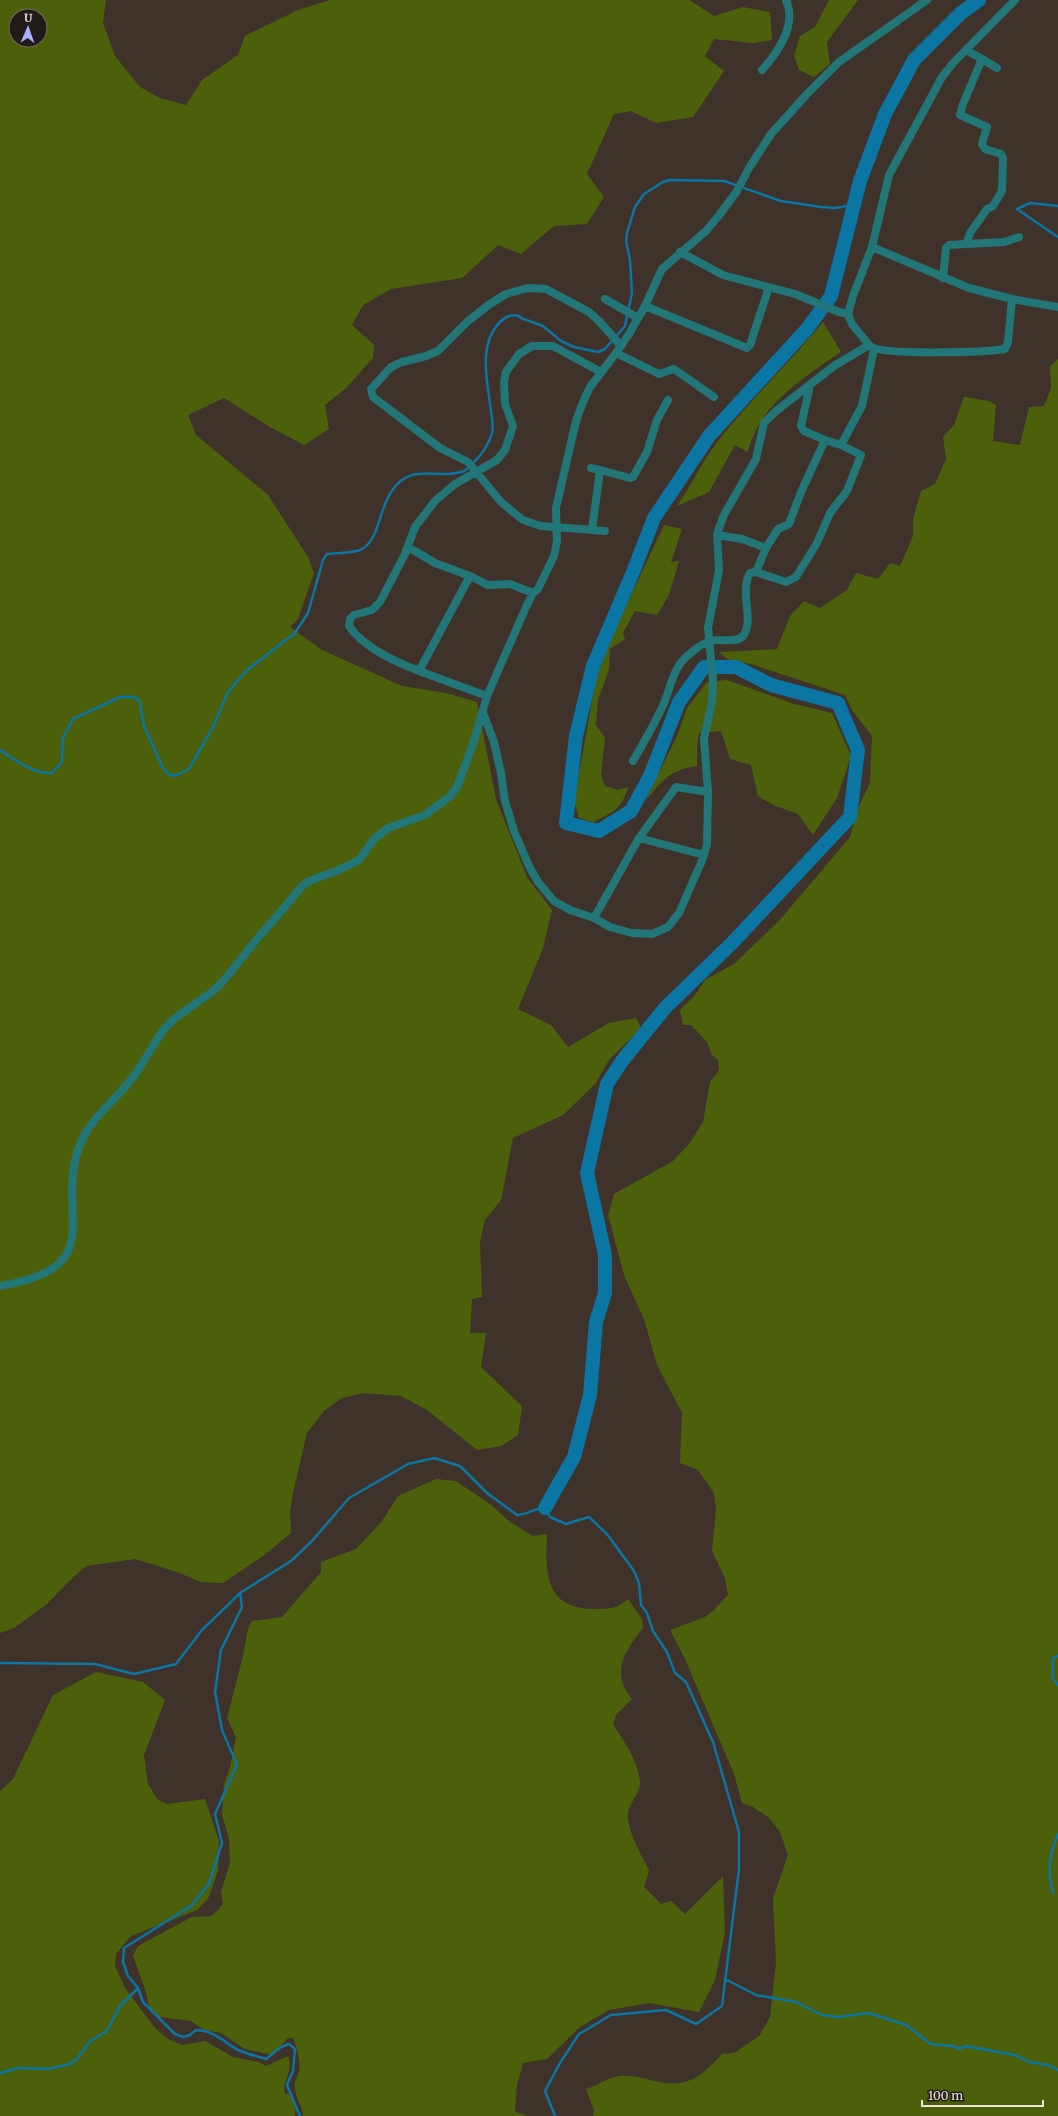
<svg xmlns="http://www.w3.org/2000/svg" width="1058" height="2116" viewBox="0 0 1058 2116" font-family="Merriweather,serif">
<style>
.green{fill:#4c600c;fill-rule:evenodd}
.lines{fill:none;stroke-linecap:round;stroke-linejoin:round}
.stream{stroke:#0b75a4;stroke-width:2.5}
.river{stroke:#0b75a4;stroke-width:14}
.minor{stroke:#227677;stroke-width:8}
</style>
<rect width="100%" height="100%" fill="#3f322a"/>
<path class="green" d="M0,0h106l-3,23 12,33 25,31 20,11 26,7 16,-25 36,-25 7,-19 53,-26 32,-10h359l25,16 29,-9 27,5 2,28 -19,3 -39,-4 -9,17 19,15 -31,46 -37,6 -25,-12 -17,3 -27,60 17,23 -17,27 -33,2 -33,28 -23,-9 -36,33 -71,11 -28,16 -11,20 22,20 -1,13 -27,30 -21,17 4,24 -25,16 -34,-18 -46,-29 -36,17 8,20 72,60 40,62 6,16 -16,46 -8,8 32,23 80,36 44,7 31,9 19,97 31,78 25,33 -9,38 -25,61 33,16 17,22 41,-24 27,-5 5,10 -32,32 -14,24 -32,31 -50,23 -12,62 -16,20 -5,21 2,56 -10,2 -2,34h16l-5,34 41,39 -4,29 -17,11 -24,4 -50,-40 -26,-14 -38,-3 -21,5 -18,13 -17,22 -14,60 -3,18 1,22 -28,23 -40,27 -22,-1 -24,-10 -42,-13 -49,7 -19,17 -20,21 -33,24 -14,5zM16,16h24v24h-24z
M829,0h29l-31,42 3,22 -16,13 -15,-7 -5,-14 6,-20 15,-9z
M823,322l18,30c-37,25 -83,54 -93,100l-13,-7 -26,47 -32,14c15,-21 25,-45 41,-65 32,-41 71,-78 105,-119z
M1058,359v1757h-465l1,-6 -8,-21c12,-3 21,-12 34,-13 11,-1 23,2 34,5 33,8 47,-4 68,-27l12,-1 25,-17 11,-19 6,-54 -3,-65 15,-43 -8,-23 -12,-15 -15,-10 -11,-4 -8,-29 -49,-115 -15,-29 35,-13 8,-6 15,-16 -3,-17 -13,-27 4,-42 -2,-16 -16,-23 -18,-7 2,-50 -25,-48 -13,-46 -19,-41 -17,-63 6,-21 59,-33 16,-17 14,-22 7,-40 9,-12 -1,-10 -6,-5 -5,-13 -16,-17h-8l-3,-15 15,-15 10,-15 29,-16 45,-43 71,-84 8,-29 12,-25 2,-47 -20,-26 -7,-15 -94,-31 -24,-5 -8,-7 58,-3 13,-33 14,-15 16,7 27,-18 9,-17 22,6 12,-16 10,3 13,-30v-17l8,-28 14,-7 11,-25 -3,-22 11,-12 10,-28 25,4 7,4 -3,36 27,4 9,-38 15,-1 7,-18 -1,-22z
M664,525l18,4 -11,33 8,-1 -10,34 -12,20 -22,-4 -12,22 2,6 -15,10 -1,20 -11,31 -2,25 9,13 -4,37 4,11 13,4 10,-3c-7,23 -14,25 -35,35l-14,-4 -5,-17 25,-138z
M727,680l67,24 38,9 19,43 -14,42 -24,37 -15,-21 -25,-9 -15,-9 -7,-31 -21,-6 -9,-28 -22,2 -2,13v20c-28,4 -34,14 -52,35l32,-65 10,-28 20,-26z
M436,1479l20,2 34,23 20,18 23,14 14,-2c-2,39 -2,75 47,75 16,0 22,0 34,-10l14,20 1,9c-18,23 -33,44 -11,71l-16,16 -3,9c11,18 25,36 27,58 1,10 -11,21 -12,31 -2,16 14,43 21,57l-5,17 17,17 10,-3 14,13 38,-38 2,56 -10,48 -16,32 -50,-9 -40,7 -29,17 -33,32 -24,4 -6,22 -2,26 11,5h-223c-1,-11 -8,-19 -8,-29 -1,-6 2,-10 4,-15 2,-12 -2,-23 -6,-34h-5l-16,17 -27,-6 -24,-16 -17,-3 -13,-9 -32,-4 -4,-3 -6,-8 -3,-14 -13,-36 5,-10 54,-29 19,-1 7,-6 5,-7 -2,-11 9,-29 -1,-24 -7,-25 2,-30 6,-16 6,-31 -9,-19 15,-58 6,-31 4,-8 30,-4 39,-45v-10l35,-13 26,-28 16,-25z
M96,1672l47,10 22,18 -21,55 4,29 9,15 10,5 38,-5 14,42 -1,30 -10,28 -11,11 -66,26 -15,18 -1,12 10,22 30,40 13,11 14,6 23,-4 28,16 26,5 7,4 22,-10c6,17 -7,26 -3,38l4,-1c5,7 7,14 6,23h-295v-325l13,-12 40,-84z"/>
<g class="lines">
<path class="stream" d="M1058,206l-28,-3 -13,6 41,28
M0,750c15,10 34,24 52,23l10,-11 1,-24 10,-19 47,-22h15l5,5 4,24 19,42 5,6 7,2 14,-7 24,-42 15,-35 19,-22 48,-37 13,-20 15,-53 4,-6c11,-2 23,0 33,-4 23,-10 17,-52 42,-70 17,-13 43,-1 62,-9 4,-2 8,-7 11,-10 8,-8 14,-18 17,-28 2,-7 0,-15 -1,-21 -3,-29 -14,-67 9,-90 5,-5 12,-8 19,-6l2,2 22,8 18,15 13,6 24,5 7,-3 20,-23 7,-33 -2,-33 -4,-19 1,-8 8,-26 9,-13 19,-12 7,-2 54,1 57,20 40,6 14,1 18,-3
M240,1593l2,14 -21,43 -6,42 7,38 15,35 -22,49 7,29 -13,41 -18,22 -67,42 -1,14 5,14 10,12 5,14 32,32 8,3 7,-2 6,-5c17,0 28,12 42,20 9,4 19,6 28,9l15,-12 8,-3 6,5 -2,22 -6,14 13,31
M1058,1656l-5,2v20l5,7
M0,1663l95,1 39,10 42,-10 26,-34 26,-25 12,-12 51,-32 21,-20 37,-43 59,-34 26,-6 26,8 27,27 30,22c11,0 16,-7 28,-7l5,9 16,7 23,-7 18,17 27,37 5,12 2,22 6,8 6,18 14,21 8,21 11,9 27,60 26,90v37l-17,137 -26,18 -30,-14 -55,5 -32,19 -19,29 -15,28 10,25
M1053,1893c-6,-24 -4,-36 5,-59
M725,1979l31,16 40,7 26,13 16,2 31,-4 37,12 25,19 22,2 7,3 5,-3 50,9 14,7 19,3 10,5
M0,2073l18,-5 30,1 22,-5 7,-5 13,-18 17,-10 13,-25 18,-18"/>
<path class="river" d="M545,1508l29,-51 16,-62 6,-73 9,-29v-38l-18,-82 20,-89 15,-23 43,-53 68,-66 117,-125 8,-67 -20,-47 -67,-18 -35,-18h-32l-25,35 -29,74 -19,35 -32,20 -33,-8 10,-87 17,-70 40,-94 21,-54 55,-82 98,-107 24,-33 29,-115 25,-67 29,-54 47,-47 18,-13"/>
<path class="minor" d="M982,59l15,9
M762,70c16,-18 35,-46 24,-70
M966,244l38,-2 15,-5
M872,247l97,41 43,11 46,8
M680,252l43,23 72,19 44,18 9,2
M943,278l3,-30 3,-3 17,-1 4,-11 17,-24 6,-3 9,-15 1,-33 -2,-4 -16,-5 -3,-5 5,-17 -27,-12 3,-11 19,-45 -16,-9
M605,299l33,19
M645,306l102,42 3,-3 19,-58
M870,346c12,10 115,6 135,3l3,-7 4,-43
M616,353l43,21 15,-5 40,28
M825,440l16,5
M591,468l9,2 -8,60
M600,470l30,8 3,-1 14,-25 10,-32 11,-20
M605,531l-64,-5 -18,-6 -22,-18 -33,-40 -28,-14 -67,-51 -2,-8 20,-22 11,-5 24,-6 12,-5 30,-30 22,-17 16,-10 22,-6 18,1 43,23 11,10 21,24
M717,535l25,4 24,9 -10,24
M408,547l27,16 35,13 -51,95 68,25
M766,548l12,-19 11,-5 12,-32 24,-52 -21,-9 -3,-5 8,-36 -2,-3
M470,576l18,9 22,-1 23,9
M419,671c-25,-10 -55,-23 -70,-45l1,-7 4,-4 18,-5 8,-8 25,-48 10,-27 20,-26 20,-17 42,-24 8,-10 8,-24 -8,-22 -1,-22 2,-10 13,-18 13,-8h21l48,26
M483,713l11,29 7,31 4,28 9,30 15,35 9,16 16,19 16,9 24,8 16,9 22,6 20,1 16,-7 11,-14 22,-50 6,-18 1,-53 -4,-53 8,-37 1,-22 -5,-52 11,-58 -2,-35 2,-7 5,-13 32,-56 8,-36 12,-12 58,-45 35,-21 -17,-21 -4,-10 5,-18 19,-49 17,-72 53,-98 12,-15 61,-62
M633,761c10,-18 22,-37 30,-56 7,-15 10,-36 22,-47 6,-6 18,-15 25,-17 9,-3 26,3 33,-5 12,-15 -4,-44 7,-63l6,-1 30,10 10,-5 21,-34 13,-30 17,-22 14,-36 -20,-10 21,-39 12,-57
M639,838l37,-51 32,5
M594,918l45,-80 65,17
M0,1286c120,-20 46,-80 85,-152 11,-20 31,-35 45,-53 13,-16 22,-36 35,-53 14,-16 32,-24 48,-37 17,-15 29,-34 43,-51 15,-17 31,-35 45,-53l8,-6 32,-12 18,-9 15,-21 14,-11 37,-13 25,-19 7,-9 16,-43 14,-48 40,-91 6,-12 5,-4 16,-33 3,-15 -1,-33 20,-87 7,-19 7,-15 26,-34 13,-19 16,-28 17,-37 44,-38 14,-17 17,-23 12,-23 22,-34 36,-40 32,-32 88,-62"/>
</g>
<g transform="translate(28 28) rotate(2)"><circle r="19" fill="#211b18" stroke="#726b67"/>
<path d="M0-3L7 15L0 10L-7 15Z" fill="#acaffb"/>
<text y="-6" font-size="11" font-weight="bold" text-anchor="middle" fill="#ece3de">U</text>
</g>
<path d="M922 2100v6h121v-6" fill="none" stroke="#ece3de" stroke-width="2"/>
<text x="928" y="2100" font-size="12" fill="#ece3de" stroke="#211b18" stroke-width="3" paint-order="stroke">100 m</text>
</svg>
